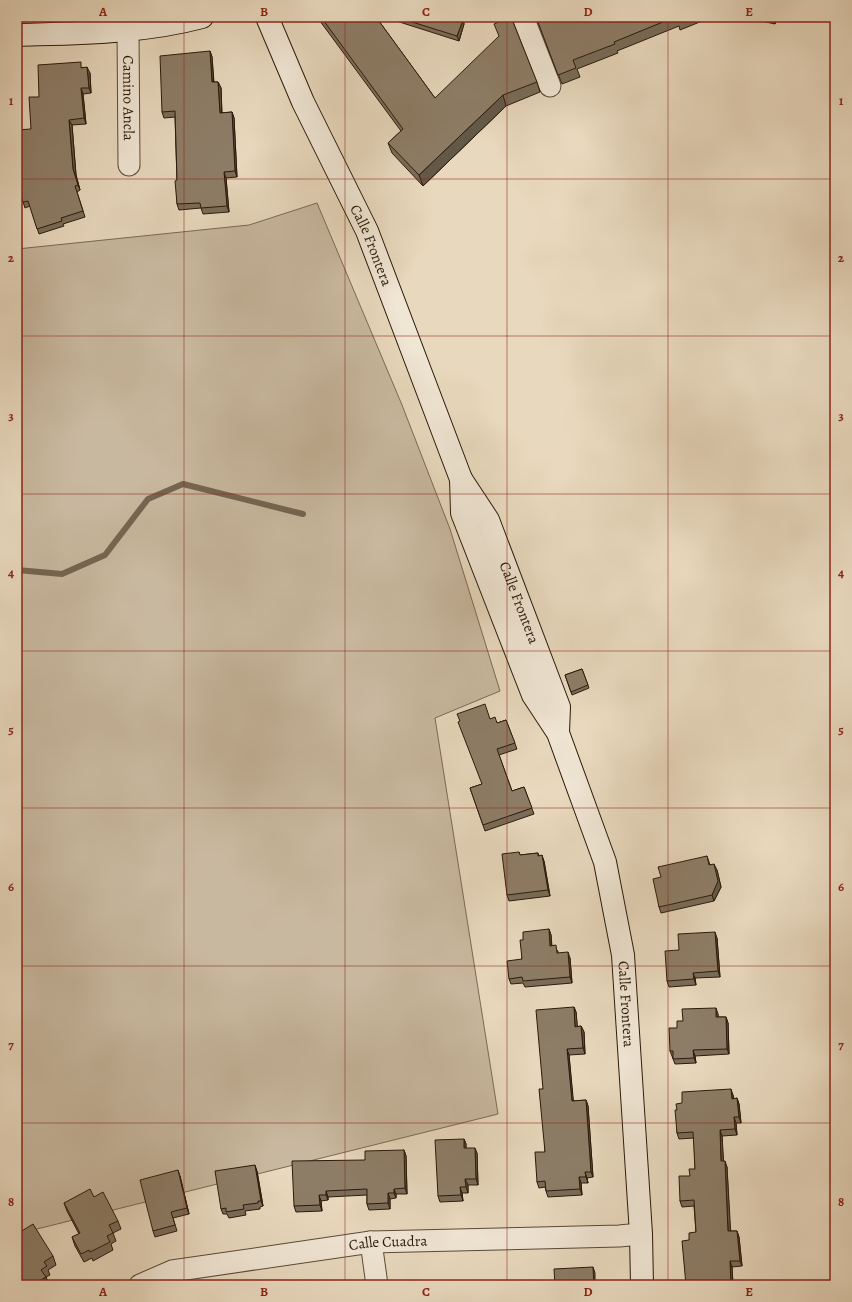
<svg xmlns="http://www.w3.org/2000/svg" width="852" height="1302" viewBox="0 0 852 1302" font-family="Alegreya,serif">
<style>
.green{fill:#c8b89f;stroke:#796954}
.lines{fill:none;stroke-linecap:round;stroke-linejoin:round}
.stream{stroke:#756551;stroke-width:6}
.street-casing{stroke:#5a4a37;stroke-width:23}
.secondary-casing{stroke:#2a1a0a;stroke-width:24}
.street{stroke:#f0e6d4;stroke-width:21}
.secondary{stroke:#f0e6d4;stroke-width:22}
.wall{fill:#796c59;stroke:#2a1a0a}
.shaded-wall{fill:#635848;stroke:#2a1a0a}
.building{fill:#8d7d67;stroke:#2a1a0a}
.grid{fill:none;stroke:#8f2418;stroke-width:1;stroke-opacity:0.55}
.labels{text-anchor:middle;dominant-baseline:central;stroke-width:4;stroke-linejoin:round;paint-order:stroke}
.street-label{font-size:15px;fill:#2a1a0a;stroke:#f0e6d4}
.neatline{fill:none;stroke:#8f2418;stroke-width:1.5}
.grid-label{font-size:13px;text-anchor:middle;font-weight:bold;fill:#8f2418}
</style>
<rect width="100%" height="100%" fill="#e8d8bd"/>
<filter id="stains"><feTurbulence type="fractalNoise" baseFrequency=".005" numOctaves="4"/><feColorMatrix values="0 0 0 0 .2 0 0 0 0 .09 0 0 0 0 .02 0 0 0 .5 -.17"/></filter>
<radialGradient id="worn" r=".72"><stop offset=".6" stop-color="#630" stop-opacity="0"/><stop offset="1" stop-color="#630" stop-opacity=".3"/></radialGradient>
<path class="green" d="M317,203l85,202 48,124 50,162 -65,27 63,396 -481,120v-985l232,-24z"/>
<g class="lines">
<path class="stream" d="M17,570l45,4 43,-19 43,-56 35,-15 120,30"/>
<g class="street-casing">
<g id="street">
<path d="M523,17l27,69"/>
<path id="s1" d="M128,30l1,135"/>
<path d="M371,1242l6,43"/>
<path id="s2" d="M140,1285l32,-14 199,-29 248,-6 22,-2"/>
</g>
</g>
<g class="secondary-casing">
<g id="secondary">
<path id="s3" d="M267,17l36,85 64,129 94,248 27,41 71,187 -1,25"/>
<path d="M17,35c62,-2 125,-2 185,-18"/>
<path id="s4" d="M461,479l1,34 71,182 25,38 47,129 18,93 18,279 1,51"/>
</g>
</g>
<use href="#street" class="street"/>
<use href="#secondary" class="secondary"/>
</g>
<path class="wall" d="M317,17h59l59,81 102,-16 3,10 -34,14 -83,80 -31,-33 -4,-10 13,-12z
M389,17h65l9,3 1,4 -5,17 -69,-22z
M536,17h176l-32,13 -1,-4 -62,25 1,2 -41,16 3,8 -18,7z
M743,17h34l-2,7z
M210,51l2,6 2,25h4l3,6 1,25 10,-1 2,6 3,59 -11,1 3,34 -26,2 -2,-6 -22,2 -2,-6v-24l-2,-63 -11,1 -2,-6z
M83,67l7,6 1,20 -8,1 3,30 -14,1 4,50 4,15 -3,2 8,25 -22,7 1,2 -25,8 -9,-28 -5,2 -8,-25 14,-54 8,-32z
M582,669l7,19 -17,7 -7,-20z
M490,719l7,4 9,-3 11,29 -18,6 13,36 12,-4 10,27 -49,17 -15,-43 12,-4z
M519,852l1,3 18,-2 1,3 5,5 6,35 -41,5 -2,-6z
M707,856l3,9 7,5 4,17 -7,14 -53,12 -2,-6 2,-30z
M549,929l2,6 1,11 6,5v2l12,5 2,25 -47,4 -2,-4 -12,1 -2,-5 13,-20 1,-19z
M717,938l3,39 -25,1 1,7 -27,2 -2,-6 12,-31z
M574,1007l2,5 1,15 4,-1 3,6 1,22 -16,1 4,46 13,-1 2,6 5,71 -6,1 1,5h-7l1,12 -34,2 -2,-6 -1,-4 -6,1 -2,-6 8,-30 -2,-63z
M718,1014v3h8l2,6 1,31 -34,2 1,7 -21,1 -5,-13 7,-23 6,-7z
M733,1095l1,4 3,-1 2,6 2,19h-5l1,12 -15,1 1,25 4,6 3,64h7l2,6 3,29 -10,1 1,18h-47l3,-45 7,-8 -2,-26 -12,1 -2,-6 10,-25 5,-7 -1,-31 -15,1 -2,-6v-23z
M464,1139l2,5v4l11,5 1,32h-10v8h-6l1,8 -23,1 -2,-6z
M404,1150l2,6 1,38h-11v4l-6,1v10l-21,1 -2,-6v-9l-39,2v3l-7,1 1,10 -26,1 -2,-6 71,-46z
M257,1171l6,35 -3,1v2l-15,2 1,4 -17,3 -2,-4h-4l-2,-5z
M180,1176l9,38 -16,4 4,13 -22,6 -2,-6z
M94,1197l24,24 3,8 -8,4 3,8 -5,3 2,6 -20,11 -1,-3 -8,4 -9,-16 -3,-9 7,-3 -12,-23 -3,-8z
M17,1234l36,22 3,9 -8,5 2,5 -4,2 3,8h-32z"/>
<path class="shaded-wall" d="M772,17h5l-2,7z
M463,20l1,4 -5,17 -2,-5z
M210,51l2,6 2,31 -2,-6z
M87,67l3,6 1,20 -2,-5z
M218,82l3,6 1,31 -2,-6z
M81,88l2,6 3,30 -2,-6z
M503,95l3,11 -83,80 -4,-11z
M232,112l2,6 3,59 -2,-6z
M69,120l3,5 4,50 4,15 -7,-21z
M224,172l2,6 3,34 -2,-6z
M542,855l2,6 6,35 -2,-6z
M714,864l3,6 4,17 -7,14 -2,-6z
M549,929l2,6 1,17 -2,-6z
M715,932l2,6 3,39 -2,-6z
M568,952l2,6 2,25 -2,-6z
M693,973l2,5 1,7 -2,-6z
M574,1007l2,5 2,20 -3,-5z
M716,1008l2,6v9l-2,-6z
M726,1017l2,6 1,31 -2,-5z
M581,1026l3,6 1,22 -2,-6z
M567,1049l2,6 5,52 -2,-6z
M693,1050l2,6 1,7 -2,-5z
M731,1089l2,6 1,10 -2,-6z
M737,1098l2,6 2,19 -2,-6z
M586,1100l2,6 5,71 -2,-5z
M734,1117l2,6 1,12 -2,-6z
M720,1130l2,6 2,31 -3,-6z
M464,1139l2,5v10l-2,-6z
M475,1148l2,5 1,32 -2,-6z
M404,1150l2,6 1,38 -2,-6z
M725,1161l2,6 4,70 -3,-6z
M255,1165l2,6 6,35 -2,-5z
M178,1170l2,6 9,38 -2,-6z
M585,1172l2,6 1,5 -2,-6z
M579,1177l2,6 1,12 -2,-6z
M465,1179l3,6v8l-2,-6z
M460,1187l2,6 1,8 -2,-6z
M394,1189l2,5v4l-2,-5z
M326,1191l2,6v3l-2,-5z
M388,1193l2,6v10l-2,-6z
M319,1195l2,6 1,10 -2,-6z
M737,1231l2,6 3,29 -2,-5z
M730,1261l2,6 1,18h-2z
M593,1267l2,6v12h-1z
M20,1277l3,8h-6v-5z
M46,1277l3,8h-16z"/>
<path class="building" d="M321,17h55l59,81 64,-62 -5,-12 17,-7 26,65 -34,13 -84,80 -31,-32 15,-14z
M396,17h58l9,3 -6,16z
M536,17h150l-10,4 -1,-4 -61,25 1,2 -42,16 3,8 -18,7z
M210,51l2,31h6l2,31 12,-1 3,59 -11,1 3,34 -26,2 -1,-5 -23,1 -2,-23 2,-1 -2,-69 -13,1 -2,-56z
M81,62v6l6,-1 2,21h-8l3,30 -15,2 4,49 5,16 -3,1 8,25 -22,7 1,3 -25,8 -9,-28 -5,1 -6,-19v-7l2,-1 -2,-24v-21l14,-1 -2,-32h10l-1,-32z
M582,669l6,16 -17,7 -6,-17z
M485,704l5,15 5,-2 2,6 9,-3 9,23 -18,6 15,42 12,-4 8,21 -49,17 -13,-37 12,-4 -24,-62 2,-1 -3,-7z
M519,852l1,3 18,-2v3l4,-1 6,35 -41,5 -5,-41z
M707,856l2,9 5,-1 4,17 -6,14 -53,12 -6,-28 8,-2 -3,-10z
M549,929l1,17 6,-1 1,8 11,-1 2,25 -47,4 -1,-4 -13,2 -2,-18 15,-2 -2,-19h3v-8z
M715,932l3,39 -25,2 1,6 -27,2 -2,-30 14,-1 -1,-16z
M574,1007l1,20 6,-1 2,22 -16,1 5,52 14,-1 5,72h-6l1,5h-7l1,12 -34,2 -1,-10 -8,1 -2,-30h10l-6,-63h4l-7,-79z
M716,1008v9h10l1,32 -34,1 1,8 -21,1v-8h-3l-1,-23h8v-7h6l-1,-12z
M731,1089l1,10 5,-1 2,19h-5l1,12 -15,1 1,31h4l3,70h9l3,30h-10l1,24h-45l-4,-44 7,-1v-7l7,-1 -2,-32 -14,1 -1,-25h11l-1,-7h6l-2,-37 -16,1 -2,-23h2l-1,-6 6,-1v-11z
M464,1139v9h11l1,31h-11l1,8h-6l1,8 -23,1 -3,-56z
M404,1150l1,38 -11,1v4h-6v10l-21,1v-15l-41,2v4h-7l1,10 -26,1 -2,-45 73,-1v-9z
M255,1165l6,36h-3v2l-15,2 1,4 -18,3v-4l-5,1 -6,-38z
M178,1170l9,38 -16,4 4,13 -22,6 -13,-51z
M90,1189l4,8 9,-5 15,29 -9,4 4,8 -6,3 3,6 -20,10 -1,-2 -8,4 -9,-17 8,-4 -16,-30z
M33,1224l20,32 -9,6 3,4 -6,4 5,7 -13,8h-8l-5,-8 -3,3v-46z
M593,1267l1,18h-39l-1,-16z"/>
<path class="grid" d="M184,17v1268M345,17v1268M507,17v1268M668,17v1268M17,179h818M17,336h818M17,494h818M17,651h818M17,808h818M17,966h818M17,1123h818"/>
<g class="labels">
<g class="street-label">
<text stroke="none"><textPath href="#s1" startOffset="68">Camino Ancla</textPath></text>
<text stroke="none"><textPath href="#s3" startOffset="251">Calle Frontera</textPath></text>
<text stroke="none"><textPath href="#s3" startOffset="639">Calle Frontera</textPath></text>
<text stroke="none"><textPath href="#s4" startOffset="556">Calle Frontera</textPath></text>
<text stroke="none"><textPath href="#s2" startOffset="253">Calle Cuadra</textPath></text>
</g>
</g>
<rect width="852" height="1302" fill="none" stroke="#e8d8bd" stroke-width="44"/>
<rect x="22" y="22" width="808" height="1258" class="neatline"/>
<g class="grid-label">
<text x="103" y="16">A</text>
<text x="264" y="16">B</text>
<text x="426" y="16">C</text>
<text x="588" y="16">D</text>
<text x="749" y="16">E</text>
<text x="11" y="105">1</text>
<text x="841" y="105">1</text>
<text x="11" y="262">2</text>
<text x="841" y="262">2</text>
<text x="11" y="420">3</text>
<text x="841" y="420">3</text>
<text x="11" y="577">4</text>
<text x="841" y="577">4</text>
<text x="11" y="734">5</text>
<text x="841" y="734">5</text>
<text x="11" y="891">6</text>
<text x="841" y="891">6</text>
<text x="11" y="1049">7</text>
<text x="841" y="1049">7</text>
<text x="11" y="1206">8</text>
<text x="841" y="1206">8</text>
<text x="103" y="1296">A</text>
<text x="264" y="1296">B</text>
<text x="426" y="1296">C</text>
<text x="588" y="1296">D</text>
<text x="749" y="1296">E</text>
</g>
<rect width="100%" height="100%" filter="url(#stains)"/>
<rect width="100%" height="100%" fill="url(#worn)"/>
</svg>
